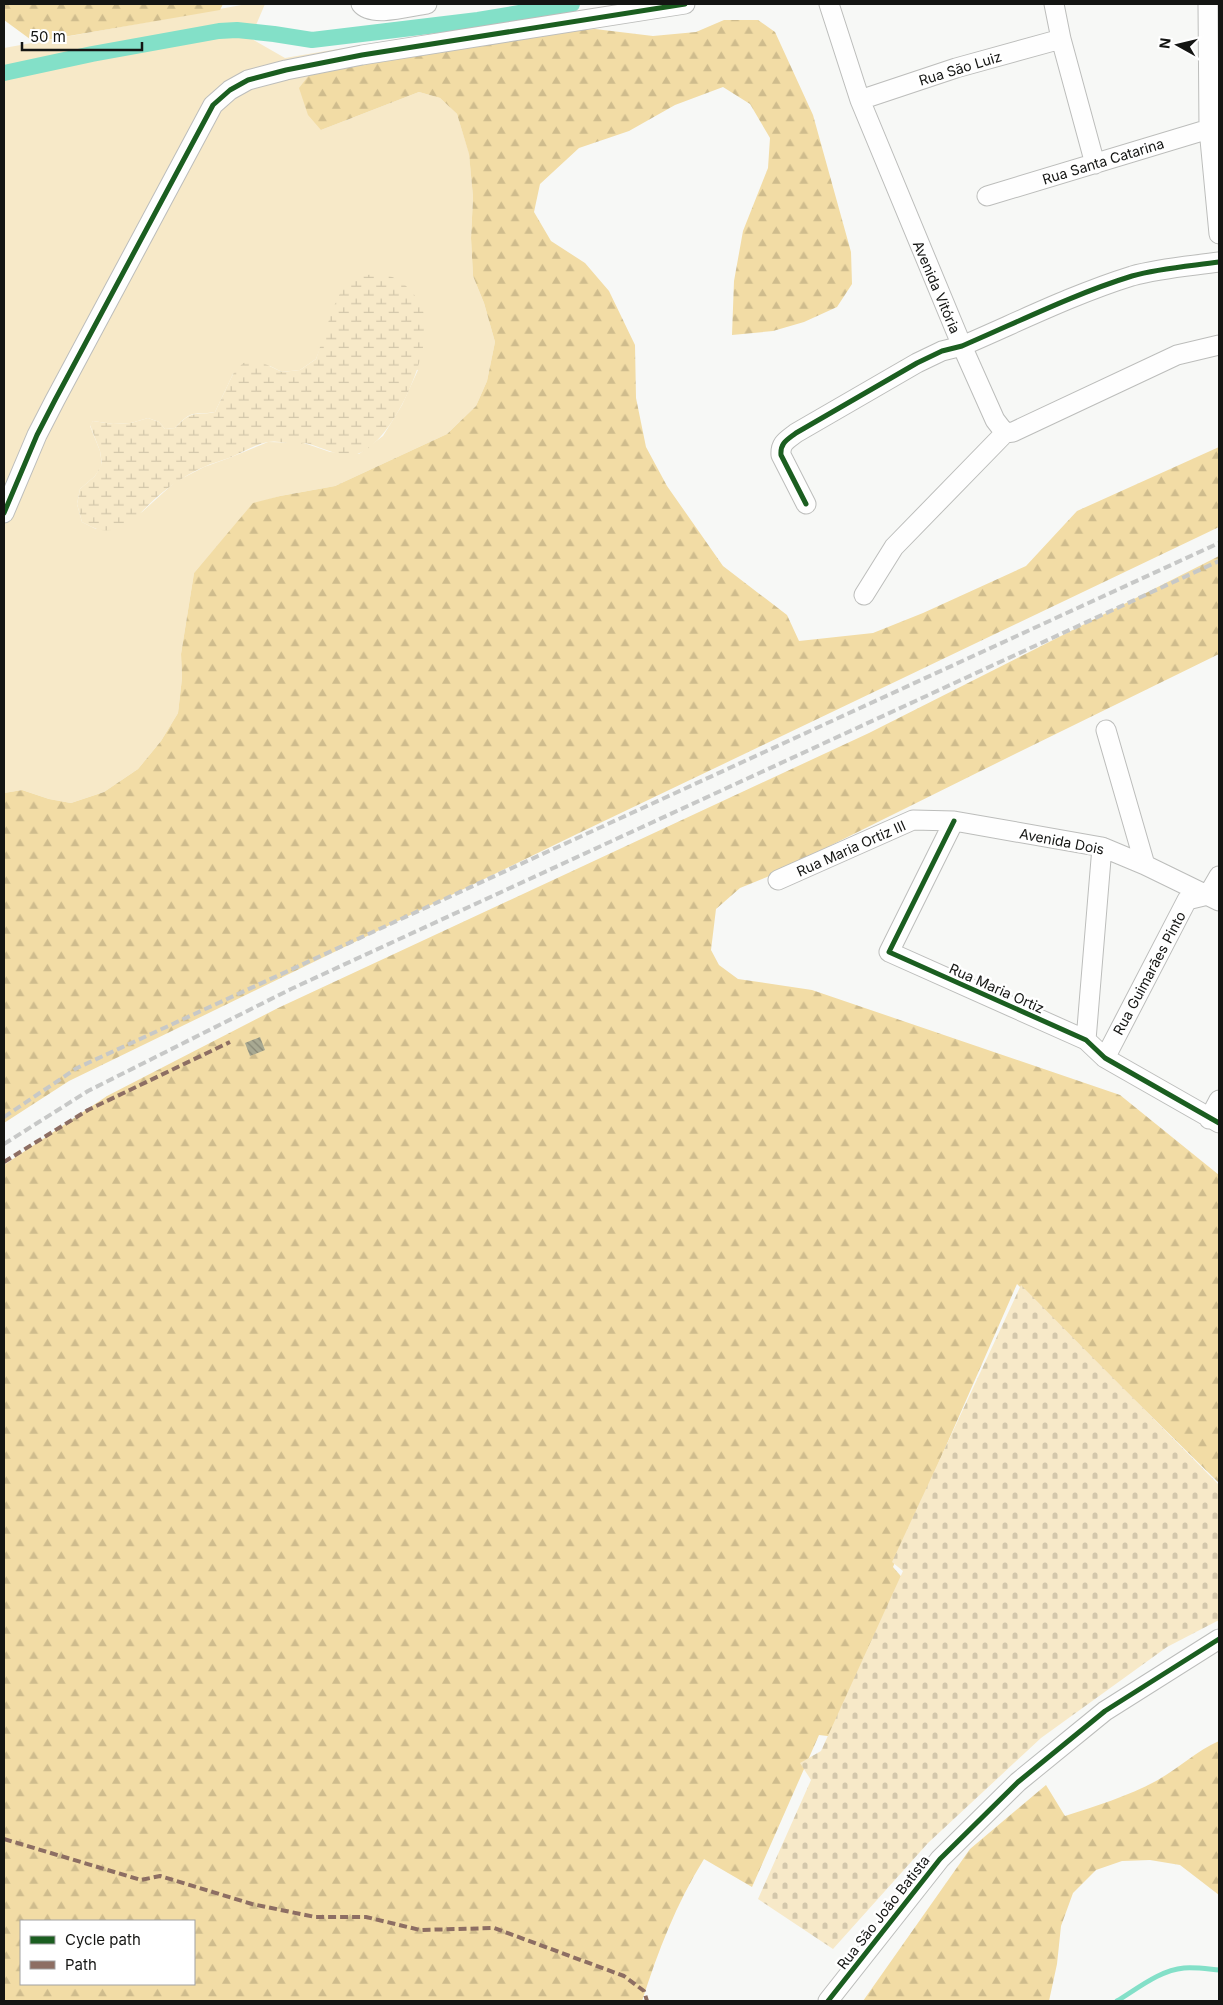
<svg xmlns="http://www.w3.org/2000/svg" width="1223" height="2005" viewBox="0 0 1223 2005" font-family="Inter,sans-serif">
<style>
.green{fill:#f7e9c8;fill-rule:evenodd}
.forest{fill:url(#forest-firs);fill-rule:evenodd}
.wetland{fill:url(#wetland-marsh)}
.cemetery{fill:url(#cemetery-stones)}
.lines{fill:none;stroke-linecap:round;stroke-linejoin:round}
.stream{stroke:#83e0c8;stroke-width:5}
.canal{stroke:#83e0c8;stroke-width:16}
.building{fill:url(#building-back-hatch)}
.minor-casing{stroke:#bcbdbb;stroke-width:21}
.minor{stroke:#fefefe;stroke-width:19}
.rail{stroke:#c7c8c7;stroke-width:4;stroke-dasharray:8 4;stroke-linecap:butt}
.quiet{stroke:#8d6e63;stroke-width:4;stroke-dasharray:8 4;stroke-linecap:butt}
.cycleway-casing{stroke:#fff;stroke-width:8}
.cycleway{stroke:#1b5e20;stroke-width:5}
.labels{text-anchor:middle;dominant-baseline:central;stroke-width:5;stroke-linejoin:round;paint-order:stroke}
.street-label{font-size:14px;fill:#141513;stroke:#fff}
</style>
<defs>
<pattern id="forest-firs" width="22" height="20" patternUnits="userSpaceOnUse" patternTransform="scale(1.25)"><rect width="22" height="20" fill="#f2dca5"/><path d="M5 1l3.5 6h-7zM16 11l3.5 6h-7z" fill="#cfbc8d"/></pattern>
<pattern id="wetland-marsh" width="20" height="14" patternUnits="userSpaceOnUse" patternTransform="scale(1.25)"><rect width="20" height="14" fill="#f7e9c8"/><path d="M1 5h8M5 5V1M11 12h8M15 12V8" fill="none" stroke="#d3c7ab"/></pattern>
<pattern id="cemetery-stones" width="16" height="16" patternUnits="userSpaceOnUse" patternTransform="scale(1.25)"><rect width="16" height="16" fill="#f7e9c8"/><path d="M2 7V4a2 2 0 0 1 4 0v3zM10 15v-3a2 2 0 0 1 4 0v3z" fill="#d3c7ab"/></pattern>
<pattern id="building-back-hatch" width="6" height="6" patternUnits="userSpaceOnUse" patternTransform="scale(1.25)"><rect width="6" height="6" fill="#a8a992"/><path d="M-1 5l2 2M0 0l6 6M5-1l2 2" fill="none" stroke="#888876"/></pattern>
</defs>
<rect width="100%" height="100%" fill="#f7f8f6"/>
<path class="green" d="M247,4h18l-12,28h1l-2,7 33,19 53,-9 5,1 -22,80 98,-38 21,6 17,16 12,39 4,44 -2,41 2,38 11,27 11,39 -8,39 -11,25 -29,28 -112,52 -55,10 -27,8 -59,69 -13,81 1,24 -4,35 -17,28 -23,28 -34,23 -33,11 -22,-4 -27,-9 -18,3v-745zM321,346l97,24 -16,35 -19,31 -24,18 -29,-2 -26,-9 -36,-1 -39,16 -25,9 -29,15 -33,30 -46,17 -14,-7 -5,-18 3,-15 15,-13 7,-11 -2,-14 -10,-25 3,-5 20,3 18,-1 17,-5 11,4 6,7 10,-1c18,-20 18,-12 40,-16l18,-38 37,-8 12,6 18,-2 16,-11z"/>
<path class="forest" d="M4,4h219l-3,6 -186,32 -30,-22z
M724,20h34l17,12 38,83 38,137 1,32 -15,23 -33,15 -31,9 -41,4 2,-54 9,-50 25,-63 2,-30 -20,-34 -27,-17 -48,18 -46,26 -50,17 -39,36 -6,28 17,29 34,22 24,28 26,54 1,53 10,49 21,39 56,80 64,49 12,26 74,-8 50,-20 103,-47 51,-55 142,-64v80l-642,307 -508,247 -65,42v-330l18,-3 27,9 22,4 33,-11 34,-23 23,-28 17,-28 4,-35 -1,-24 13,-81 59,-70 27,-7 55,-10 112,-52 29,-28 11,-25 8,-39 -11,-39 -11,-27 -2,-38 2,-41 -4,-43 -12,-40 -17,-16 -21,-6 -98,38 -13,-15 -9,-27 18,-23 25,-15 -4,-1 257,-20 58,7 43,-4z
M1219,556v98l-206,101 -246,122 -27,11 -24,21 -5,41 8,15 19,14 74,11 308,105 99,80v308l-202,-199 -124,283 75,87 -80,89 -69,-8 -67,152 -48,-28c-28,45 -46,92 -62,142h-638v-836l103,-69 171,-88 591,-275zM21,1921h173v63h-173z
M1219,1741v154l-39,-30 -30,-5 -28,1 -26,9 -23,23 -12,33 -4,38 -8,37h-186l107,-152 76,-64 19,31c31,-10 63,-20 91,-35 22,-12 40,-30 63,-40z"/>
<path class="wetland" d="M383,274c18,4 34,19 40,37 12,36 -28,127 -63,142 -17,8 -38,-7 -55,-10 -5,0 -1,1 -7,1 -10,0 -20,-4 -30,-2 -13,2 -26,11 -39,16 -8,3 -17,5 -25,9 -17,7 -33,18 -47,30 -14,12 -26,30 -46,33 -10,2 -20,-3 -29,-8l-5,-18 3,-15 15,-13 7,-12 -2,-13 -10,-26 3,-4 20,3 18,-1 17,-5 11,4 6,7 10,-1c19,-20 18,-11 40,-16l18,-38 10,-11 16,-2 23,11 18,-2 16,-11 17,-51 13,-27 20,-6z"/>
<path class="cemetery" d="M1021,1285l198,200v135l-52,27 -126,91 -113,105 -95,106 -75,-50 53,-119 -11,-17 21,-12 82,-180 -11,-9z"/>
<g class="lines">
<path class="stream" d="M1117,2001c20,-12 43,-31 67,-33 11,-1 24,1 35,2"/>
<path class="canal" d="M4,73l88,-19 127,-23 18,-1 37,4 38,6 166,-20 94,-16"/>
</g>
<path class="building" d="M260,1037l5,13 -15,6 -5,-13z"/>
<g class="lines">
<g class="minor-casing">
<path id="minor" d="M361,4c11,14 50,2 66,0
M829,4l31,96 102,246 33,74 10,13
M1054,4l7,35 34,125
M1208,4l1,125 10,105
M860,100l96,-32 105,-29
M987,196l222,-67 10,-1
M1005,433l8,-1 164,-77 42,-10
M806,504l-25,-49c-1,-12 6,-15 15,-22l121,-70 25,-12 20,-5c56,-24 112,-52 170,-70 28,-8 59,-10 87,-14
M4,513l33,-78 18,-35 158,-295 17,-15 18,-10 38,-10 76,-15 323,-51
M864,595l30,-48 111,-114
M1106,730l39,135
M954,821l-65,131 197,88 19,18 114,65
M778,880l135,-60 41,1 148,26 43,18 74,36
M1086,1040l16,-193
M1105,1058l82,-158 21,-5 11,-19
M1209,1119l10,-19
M828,2001l112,-142 78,-77 87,-71 114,-72"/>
</g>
<use href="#minor" class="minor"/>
<path class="rail" d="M4,1117l73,-49 1142,-525
M4,1144l84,-53 203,-102 928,-428"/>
<path class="quiet" d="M4,1162l84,-52 142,-68
M4,1839l137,41 19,-4 92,28 63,13h51l54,13 74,-2 130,48 20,15 3,10"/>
<g class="cycleway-casing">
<path id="cycleway" d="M806,504l-25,-49c-1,-12 6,-15 15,-22l121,-70 25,-12 20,-5c56,-24 112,-52 170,-70 28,-8 59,-10 87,-14
M4,513l33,-78 18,-35 158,-295 17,-15 18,-10 38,-10 76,-15 323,-51
M954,821l-65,131 197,88 19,18 114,65
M828,2001l112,-142 78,-77 87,-71 114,-72"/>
</g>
<use href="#cycleway" class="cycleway"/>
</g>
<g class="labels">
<g class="street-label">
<text transform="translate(960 68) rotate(-17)">Rua São Luiz</text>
<text transform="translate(1103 161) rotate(-17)">Rua Santa Catarina</text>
<text transform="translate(937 287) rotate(67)">Avenida Vitória</text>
<text transform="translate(1062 841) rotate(11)">Avenida Dois</text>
<text transform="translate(851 848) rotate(-24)">Rua Maria Ortiz III</text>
<text transform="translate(1149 973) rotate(-62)">Rua Guimarães Pinto</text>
<text transform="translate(997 988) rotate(24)">Rua Maria Ortiz</text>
<text transform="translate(883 1912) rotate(-52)">Rua São João Batista</text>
</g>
</g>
<rect width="1223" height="2005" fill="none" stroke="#141513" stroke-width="10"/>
<rect x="20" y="1920" width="175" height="65" fill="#ffffff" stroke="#a1a1a1"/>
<rect x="30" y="1936" width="25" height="8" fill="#1b5e20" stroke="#a1a1a1"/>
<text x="65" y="1945" font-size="15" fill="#141513">Cycle path</text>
<rect x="30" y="1961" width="25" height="8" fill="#8d6e63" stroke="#a1a1a1"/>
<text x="65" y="1970" font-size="15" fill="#141513">Path</text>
<g transform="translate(1178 45) rotate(278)" stroke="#ffffff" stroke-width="4" paint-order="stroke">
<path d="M0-4L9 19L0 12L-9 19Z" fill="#141513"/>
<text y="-8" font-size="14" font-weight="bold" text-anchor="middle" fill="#141513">N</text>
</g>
<path d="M22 42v8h120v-8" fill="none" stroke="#141513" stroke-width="2.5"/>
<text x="30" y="42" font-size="15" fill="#141513" stroke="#ffffff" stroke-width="4" paint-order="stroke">50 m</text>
</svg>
